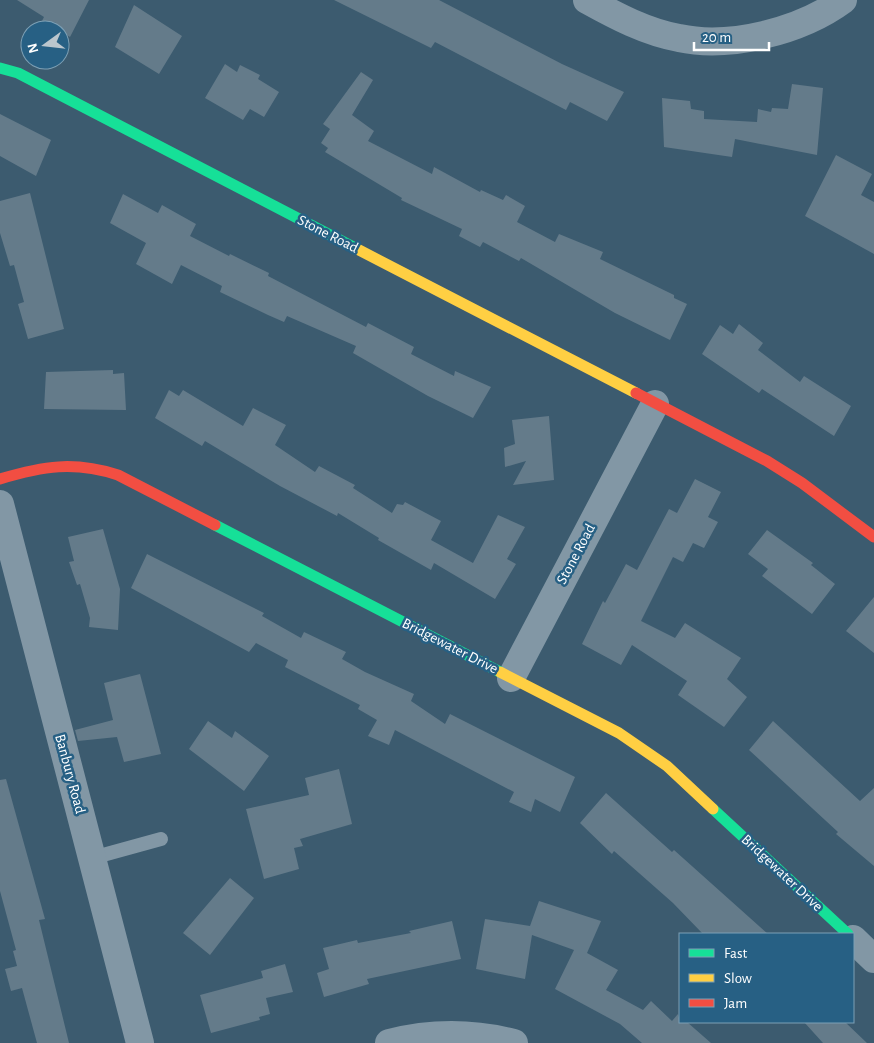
<svg xmlns="http://www.w3.org/2000/svg" width="874" height="1043" viewBox="0 0 874 1043" font-family="'Alegreya Sans',sans-serif">
<style>
.building{fill:#647b8a}
.lines{fill:none;stroke-linecap:round;stroke-linejoin:round}
.lane{stroke:#8297a5;stroke-width:14}
.street{stroke:#8297a5;stroke-width:28}
.fast{stroke:#16e098;stroke-width:11}
.slow{stroke:#ffcf43;stroke-width:11}
.jam{stroke:#f24e42;stroke-width:11}
.labels{text-anchor:middle;dominant-baseline:central;stroke-width:5;stroke-linejoin:round;paint-order:stroke}
.street-label{font-size:15px;fill:#fff;stroke:#276084}
</style>
<rect width="100%" height="100%" fill="#3c5b6f"/>
<path class="building" d="M17,0h72l-19,37 -28,-16 2,-4z
M334,0h105l123,64 62,28 -17,29 -37,-19 -4,8 -131,-68 -4,6z
M134,5l48,31 -23,38 -44,-27z
M225,64l12,8 3,-7 20,10 -2,4 21,13 -15,25 -14,-8 -7,11 -38,-22z
M361,72l12,8 -21,35 22,16 -6,10 64,33 2,-7 46,25 1,-2 22,10 3,-5 19,11 -8,16 38,20 4,-8 44,18 -3,7 74,36v3l13,6 -17,36 -55,-27 -94,-55 -2,3 -36,-19 -3,5 -21,-11 3,-7 -61,-29 1,-2 -77,-46 3,-4 -7,-5 9,-14 -7,-5z
M792,84l31,4 -6,67 -82,-16 -3,18 -68,-10 -2,-49 28,3 1,8 13,2v8l53,3 1,-13 13,3 1,-4 16,1z
M0,114l51,26 -15,36 -36,-20z
M836,155l36,19 -11,21 13,7v52l-69,-38z
M30,193l34,136 -36,10 -10,-35 6,-2 -10,-37 -4,1 -10,-33v-32z
M123,194l35,19 4,-8 34,19 -6,12 39,20 1,-2 39,19 -1,3 98,51 2,-4 46,24 -3,7 43,22 1,-5 36,16 -18,31 -45,-22 -75,-43 3,-7 -69,-30 -3,6 -16,-7 -48,-23 2,-6 -41,-21 -9,19 -36,-20 10,-21 -36,-20z
M739,324l24,19 -5,7 42,32 4,-6 47,30 -17,30 -72,-47 -3,4 -57,-39 18,-29 13,9z
M113,370v4l11,-1 2,37 -82,-1 2,-37z
M169,390l10,6 4,-6 60,36 10,-18 33,17 -11,20 40,27 4,-6 36,19 -2,3 39,25 5,-9 6,1 2,-3 36,19 -10,19 42,23 25,-48 27,12 -18,32 9,5 -21,35 -61,-36 -3,7 -53,-30 1,-2 -41,-25 -1,3 -57,-30 -75,-45 -3,5 -47,-28z
M549,416l5,64 -41,5 13,-24 -21,6 -1,-19 11,-4 -3,-24z
M695,479l26,13 -13,25 10,5 -14,26 -11,-5 -10,19 -10,-5 -32,64 34,17 10,-15 56,35 -14,21 20,18 -23,30 -46,-32 9,-14 -55,-36 -11,20 -39,-21 21,-43 2,2 21,-39 11,6 32,-61 8,4z
M103,529l17,60 -2,41 -29,-3 1,-9 -10,-34 -3,1 -8,-23 5,-1 -6,-24z
M767,530l46,33 -2,2 24,19 -23,30 -50,-38 6,-7 -20,-15z
M147,554l117,59 -2,3 39,22 3,-6 42,20 -4,7 23,13 49,22 -3,7 34,23 5,-10 125,63 -15,35 -25,-13 -4,13 -22,-10 5,-10 -119,-62 -6,15 -21,-9 9,-16 -19,-11 2,-4 -75,-38 3,-7 -32,-17 -7,9 -118,-64z
M874,597v56l-28,-22z
M140,674l21,80 -37,8 -7,-25 -39,4 -3,-11 38,-10 -9,-37z
M208,721l24,17 3,-7 34,25 -25,35 -55,-42z
M773,721l87,80 14,-13v78l-38,-32 2,-2 -89,-82z
M339,769l13,55 -52,15 3,7 -9,2 5,21 -35,10 -18,-70 63,-14 -4,-17z
M6,779l39,140 -6,1 30,123h-32l-15,-55 -11,3 -6,-22 12,-3 -4,-15 3,-1 -16,-59v-111z
M606,793l66,59 2,-2 94,84h-65l-30,-31 -59,-52 -2,3 -32,-31z
M230,878l24,20 -44,57 -27,-22z
M539,901l62,20 -14,32 31,17 -12,20 37,20 8,-9 21,20 6,-7 2,8h7l24,21h-69l-22,-19 -65,-35 19,-39 -42,-15 -7,44 -49,-10 9,-50 45,7z
M452,921l9,38 -94,20 2,5 -45,13 -7,-24 12,-4 -6,-21 34,-8 1,3 53,-10 -2,-2z
M285,964l8,28 -27,6 4,16 -11,3 1,3 -49,13 -11,-38 63,-17 -2,-7z
M804,1022h41l22,21h-44z"/>
<g class="lines">
<path class="lane" d="M92,858l69,-19"/>
<path class="street" d="M587,0c29,16 59,32 92,38 51,11 122,-7 164,-38
M0,504l140,539
M511,678l144,-274
M853,939l21,20
M389,1043c43,-11 82,-11 125,0"/>
<path class="fast" d="M0,68l18,5 339,176
M215,525l285,147
M713,809l135,125"/>
<path class="slow" d="M357,249l279,144
M500,672l119,61 48,33 46,43"/>
<path class="jam" d="M636,393l131,68 35,22 72,54
M0,479c43,-13 74,-18 118,-4l97,50"/>
</g>
<g class="labels">
<g class="street-label">
<text transform="translate(328 234) rotate(27)">Stone Road</text>
<text transform="translate(576 554) rotate(-62)">Stone Road</text>
<text transform="translate(450 646) rotate(27)">Bridgewater Drive</text>
<text transform="translate(70 774) rotate(75)">Banbury Road</text>
<text transform="translate(782 873) rotate(43)">Bridgewater Drive</text>
</g>
</g>
<rect x="679" y="933" width="175" height="90" fill="#276084" stroke="#7da0b5"/>
<rect x="689" y="949" width="25" height="8" fill="#16e098" stroke="#7da0b5"/>
<text x="724" y="958" font-size="15" fill="#ffffff">Fast</text>
<rect x="689" y="974" width="25" height="8" fill="#ffcf43" stroke="#7da0b5"/>
<text x="724" y="983" font-size="15" fill="#ffffff">Slow</text>
<rect x="689" y="999" width="25" height="8" fill="#f24e42" stroke="#7da0b5"/>
<text x="724" y="1008" font-size="15" fill="#ffffff">Jam</text>
<g transform="translate(45 45) rotate(255)"><circle r="24" fill="#276084" stroke="#7da0b5"/>
<path d="M0-4L9 19L0 12L-9 19Z" fill="#bbc6cd"/>
<text y="-8" font-size="14" font-weight="bold" text-anchor="middle" fill="#ffffff">N</text>
</g>
<path d="M694 42v8h75v-8" fill="none" stroke="#ffffff" stroke-width="2.5"/>
<text x="702" y="42" font-size="15" fill="#ffffff" stroke="#276084" stroke-width="4" paint-order="stroke">20 m</text>
</svg>
